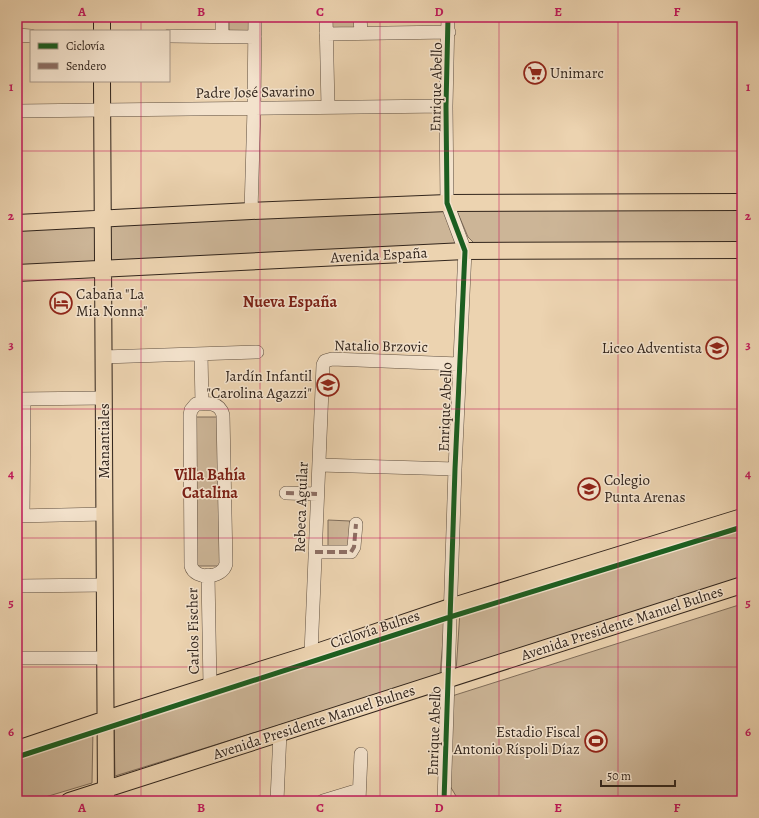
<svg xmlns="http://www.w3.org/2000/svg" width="759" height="818" viewBox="0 0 759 818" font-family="Alegreya,serif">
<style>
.green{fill:#ccb597;stroke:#7f6d5a}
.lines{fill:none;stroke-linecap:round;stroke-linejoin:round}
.minor-casing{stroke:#605041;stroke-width:14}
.major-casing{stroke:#32251c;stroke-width:18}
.minor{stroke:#f3e2cc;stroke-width:13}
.major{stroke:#ecd3b0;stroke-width:16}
.quiet{stroke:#8d6e63;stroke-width:4;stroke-dasharray:8 4;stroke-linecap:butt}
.cycleway-casing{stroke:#f3e2cc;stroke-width:8}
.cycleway{stroke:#1b5e20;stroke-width:5}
.grid{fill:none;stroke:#c2185b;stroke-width:1;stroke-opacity:0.55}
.labels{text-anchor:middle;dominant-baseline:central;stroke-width:3;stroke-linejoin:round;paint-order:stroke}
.poi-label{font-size:15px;fill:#32251c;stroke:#f3e2cc;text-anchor:start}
.street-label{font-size:15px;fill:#32251c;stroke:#f3e2cc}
.neighbourhood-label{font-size:16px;font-weight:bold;fill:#7a1f14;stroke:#f3e2cc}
.neatline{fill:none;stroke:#c2185b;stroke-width:1.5}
.grid-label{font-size:13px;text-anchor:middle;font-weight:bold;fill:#c2185b}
</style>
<rect width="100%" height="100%" fill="#ecd3b0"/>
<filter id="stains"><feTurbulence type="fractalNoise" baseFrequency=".005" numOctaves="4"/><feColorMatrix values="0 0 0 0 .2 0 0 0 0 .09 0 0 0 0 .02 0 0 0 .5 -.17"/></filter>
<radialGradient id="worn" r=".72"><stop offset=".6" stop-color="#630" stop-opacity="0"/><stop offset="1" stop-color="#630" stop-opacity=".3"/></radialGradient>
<path class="green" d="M229,17h20l1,16 -21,-1z
M331,17h24l1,11 -25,1z
M742,206v38h-267l-7,-7 -11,-26 3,-4z
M443,208l13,36 -439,22v-37z
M195,417h24l1,149h-23z
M328,520l22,1v26l-22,-1z
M742,527v57l-286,88 4,-61z
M742,604v197h-283l-9,-15 2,-90z
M445,616l-5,59 -325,101 -1,-53z
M93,729l-1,54 -60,18h-15v-47z"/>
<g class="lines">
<g class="minor-casing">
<path id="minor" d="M222,17v19
M326,17l2,90
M360,17l1,16
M326,34l123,-2
M17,35l14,1
M169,36l86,1
M17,111l429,-5
M251,211l3,-102 1,-92
M201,354l1,50
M103,357l154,-5
M17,399l87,-1
M196,404c11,-1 24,-2 27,11l3,149c-4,15 -31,16 -35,2l-1,-151 1,-5z
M319,465l136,4
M286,493l31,1
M17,516l87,-2
M23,516l1,-117
M315,552h36l3,-5 2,-23
M208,575l2,111
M17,586l88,-1
M311,654l12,-289 2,-4 7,-2 127,5
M17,658h88
M277,801l3,-69
M323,801l36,-11
M359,801l2,-47
M444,801l11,-332 10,-218 -18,-48 -1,-97 2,-89"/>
</g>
<g class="major-casing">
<path id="major" d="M102,17v14
M102,81l4,720
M17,223l234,-12 196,-8 295,-1
M17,273l448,-22 277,-1
M17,749l104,-35 190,-60 139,-47 292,-90
M69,801l673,-216"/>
</g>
<use href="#minor" class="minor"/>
<use href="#major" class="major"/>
<path class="quiet" d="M286,493l31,1
M315,552h36l3,-5 2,-23"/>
<g class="cycleway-casing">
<path id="cycleway" d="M17,757l433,-140 292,-90
M444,801l11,-332 10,-218 -18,-48 -1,-97 2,-89"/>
</g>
<use href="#cycleway" class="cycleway"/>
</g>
<path class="grid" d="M141,17v14M260,17v784M380,17v784M499,17v784M618,17v784M141,81v720M17,151h725M17,280h725M17,409h725M17,538h725M17,667h725"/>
<defs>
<g id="supermarket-ring" transform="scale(1.15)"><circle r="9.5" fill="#f3e2cc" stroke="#8f2418" stroke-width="1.5"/><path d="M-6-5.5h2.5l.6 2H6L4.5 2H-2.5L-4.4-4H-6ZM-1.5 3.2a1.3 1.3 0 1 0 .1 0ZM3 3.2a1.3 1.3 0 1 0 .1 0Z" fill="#8f2418"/></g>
<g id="hotel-ring" transform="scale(1.15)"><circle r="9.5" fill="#f3e2cc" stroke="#8f2418" stroke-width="1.5"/><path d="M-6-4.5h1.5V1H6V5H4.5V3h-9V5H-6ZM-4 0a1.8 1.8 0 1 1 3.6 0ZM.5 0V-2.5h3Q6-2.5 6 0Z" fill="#8f2418"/></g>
<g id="school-ring" transform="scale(1.15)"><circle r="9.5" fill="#f3e2cc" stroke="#8f2418" stroke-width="1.5"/><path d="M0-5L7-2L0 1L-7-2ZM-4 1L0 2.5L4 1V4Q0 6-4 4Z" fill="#8f2418"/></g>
<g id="stadium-ring" transform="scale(1.15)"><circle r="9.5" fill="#f3e2cc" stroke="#8f2418" stroke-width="1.5"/><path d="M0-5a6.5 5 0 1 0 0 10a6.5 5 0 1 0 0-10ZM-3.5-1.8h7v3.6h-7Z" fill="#8f2418"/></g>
</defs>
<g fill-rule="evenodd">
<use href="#supermarket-ring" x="535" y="73"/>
<use href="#hotel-ring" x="61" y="303"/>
<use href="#school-ring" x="717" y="348"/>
<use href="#school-ring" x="328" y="385"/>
<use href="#school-ring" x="589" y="489"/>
<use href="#stadium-ring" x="596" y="741"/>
</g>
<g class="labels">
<g class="poi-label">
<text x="550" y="73">Unimarc</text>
<text x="76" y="294">Cabaña "La<tspan x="76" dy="17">Mia Nonna"</tspan></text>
<text x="702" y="348" text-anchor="end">Liceo Adventista</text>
<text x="312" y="376" text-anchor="end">Jardín Infantil<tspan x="312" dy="17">"Carolina Agazzi"</tspan></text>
<text x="604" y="480">Colegio<tspan x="604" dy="17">Punta Arenas</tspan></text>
<text x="580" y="732" text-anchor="end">Estadio Fiscal<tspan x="580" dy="17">Antonio Ríspoli Díaz</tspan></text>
</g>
<g class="street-label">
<text transform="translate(436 87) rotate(-89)">Enrique Abello</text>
<text transform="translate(255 92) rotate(-1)">Padre José Savarino</text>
<text transform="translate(379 255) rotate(-3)">Avenida España</text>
<text transform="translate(381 346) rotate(1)">Natalio Brzovic</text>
<text transform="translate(445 407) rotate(-88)">Enrique Abello</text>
<text transform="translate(104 441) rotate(-90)">Manantiales</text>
<text transform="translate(301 507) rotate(-88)">Rebeca Aguilar</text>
<text transform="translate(622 623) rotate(-18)">Avenida Presidente Manuel Bulnes</text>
<text transform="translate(375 629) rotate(-18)">Ciclovía Bulnes</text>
<text transform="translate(193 631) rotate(-91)">Carlos Fischer</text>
<text transform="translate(314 722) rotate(-18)">Avenida Presidente Manuel Bulnes</text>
<text transform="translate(434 731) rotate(-88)">Enrique Abello</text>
</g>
<g class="neighbourhood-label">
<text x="290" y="302">Nueva España</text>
<text x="210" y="475">Villa Bahía<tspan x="210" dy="18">Catalina</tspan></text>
</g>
</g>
<rect width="759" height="818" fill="none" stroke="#ecd3b0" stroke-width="44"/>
<rect x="30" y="30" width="140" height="52" fill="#f3e2cc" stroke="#a69686"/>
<rect x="38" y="43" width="20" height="6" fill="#1b5e20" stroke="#a69686"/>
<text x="66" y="50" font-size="12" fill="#32251c">Ciclovía</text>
<rect x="38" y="63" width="20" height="6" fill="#8d6e63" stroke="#a69686"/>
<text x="66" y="70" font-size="12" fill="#32251c">Sendero</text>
<path d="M601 780v6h74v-6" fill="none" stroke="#32251c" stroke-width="2"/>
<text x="607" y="780" font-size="12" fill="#32251c" stroke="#f3e2cc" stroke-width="3" paint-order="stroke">50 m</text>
<rect x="22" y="22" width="715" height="774" class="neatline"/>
<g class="grid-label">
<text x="82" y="16">A</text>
<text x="201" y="16">B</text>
<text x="320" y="16">C</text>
<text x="439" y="16">D</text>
<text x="558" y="16">E</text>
<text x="677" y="16">F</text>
<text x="11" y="91">1</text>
<text x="748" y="91">1</text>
<text x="11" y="220">2</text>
<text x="748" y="220">2</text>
<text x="11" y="349">3</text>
<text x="748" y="349">3</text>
<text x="11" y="478">4</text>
<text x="748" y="478">4</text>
<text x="11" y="607">5</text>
<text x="748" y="607">5</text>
<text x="11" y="736">6</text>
<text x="748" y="736">6</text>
<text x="82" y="812">A</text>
<text x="201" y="812">B</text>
<text x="320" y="812">C</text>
<text x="439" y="812">D</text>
<text x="558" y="812">E</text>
<text x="677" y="812">F</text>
</g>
<rect width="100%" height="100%" filter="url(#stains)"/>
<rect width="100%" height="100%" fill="url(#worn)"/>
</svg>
